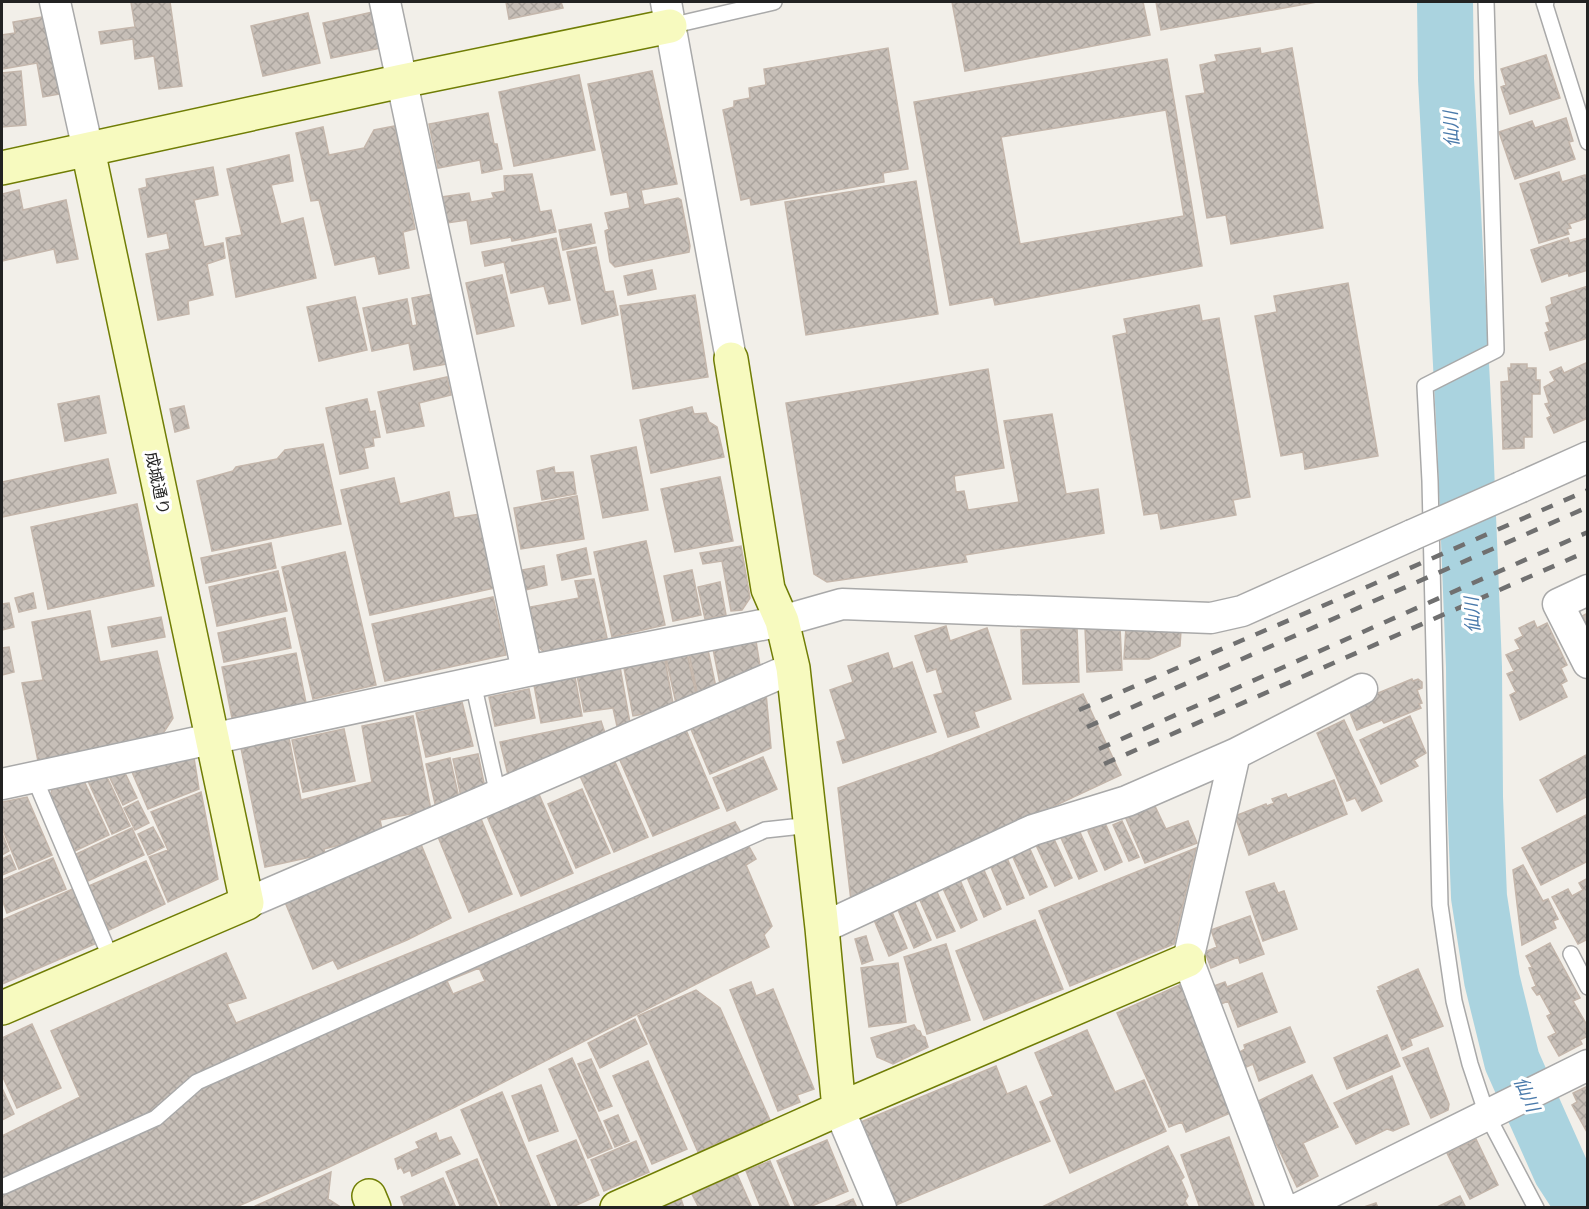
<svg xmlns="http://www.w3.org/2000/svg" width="1589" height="1209" viewBox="0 0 1589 1209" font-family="'Titillium Web','Noto Sans JP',sans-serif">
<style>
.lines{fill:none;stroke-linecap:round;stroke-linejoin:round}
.river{stroke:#aad3df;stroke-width:56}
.building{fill:url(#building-cross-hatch);stroke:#c4b6ab;stroke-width:1.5;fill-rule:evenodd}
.lane-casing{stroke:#a9a9a9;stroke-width:18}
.street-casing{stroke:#a9a9a9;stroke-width:33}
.secondary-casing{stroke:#707d05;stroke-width:36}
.lane{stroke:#fff;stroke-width:15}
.street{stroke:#fff;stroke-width:30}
.secondary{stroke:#f7fabf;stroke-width:33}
.rail{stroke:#707070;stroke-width:4.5;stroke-dasharray:12 12;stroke-linecap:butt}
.street-bridge-casing{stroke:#a9a9a9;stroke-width:33;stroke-linecap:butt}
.street-bridge{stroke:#fff;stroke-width:30}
.labels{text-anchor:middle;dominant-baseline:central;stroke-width:6;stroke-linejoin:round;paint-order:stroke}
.street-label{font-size:16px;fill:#222;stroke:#fff}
.water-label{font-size:18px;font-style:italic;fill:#4a7aab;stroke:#fff}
</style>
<defs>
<pattern id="building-cross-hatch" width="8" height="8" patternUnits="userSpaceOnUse" patternTransform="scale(1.5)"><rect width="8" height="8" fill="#c7bfb8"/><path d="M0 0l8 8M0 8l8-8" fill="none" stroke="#aba49e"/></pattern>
</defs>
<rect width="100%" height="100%" fill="#f2efe9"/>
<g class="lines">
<path class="river" d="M1445,2l1,77 19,361 9,227 1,130 4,100 13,83 20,81 49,110 24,37"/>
</g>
<path class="building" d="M131,2h39l12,84 -23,3 -5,-33 -19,3 -2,-20 -32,5 -2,-12 36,-5z
M506,2h55l2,6 -54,11z
M952,2h191l7,33 -185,36z
M1156,2h161l-156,28z
M373,12l8,36 -50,10 -8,-35z
M308,13l12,50 -57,13 -12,-50z
M47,16l13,78 -17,3 -6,-34 -35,6v-34l13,-2 -2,-11z
M888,48l20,121 -25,4 1,9 -133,23 -1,-7 -9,2 -18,-90 11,-3v-6l16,-3 -1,-10 17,-3 -2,-16z
M1260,48l1,6 31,-6 31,180 -92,16 -5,-29 -19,3 -21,-122 19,-3 -5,-28 17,-4 -2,-6z
M1546,55l14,43 -50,16 -9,-27 5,-2 -5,-16z
M1167,59l35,207 -207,39 -2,-8 -43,8 -36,-203zM1166,110l18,106 -164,28 -19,-107z
M21,71l5,54 -24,2v-54z
M652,71l25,113 -36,6 3,15 34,-7 3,2 9,46 -1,6 -74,15 -5,-5 -5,-31 4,-2 -4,-16 25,-5 -3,-16 -16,3 -23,-111z
M579,75l16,75 -81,16 -15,-74z
M488,113l6,31h3l5,25 -20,4 -2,-13 -42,8 -9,-44z
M1566,118l7,23 -4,1 6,17 -60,20 -16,-47 33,-11 3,7z
M395,126l20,103 -12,3 6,36 -30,6 -4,-18 -40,9 -16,-65 -8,1 -15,-68 27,-6 6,28 35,-7 10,-18z
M289,155l4,26 -22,4 10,39 22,-6 13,60 -80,19 -10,-59 16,-3 -15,-66z
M213,167l5,28 -24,5 10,47 19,-4 2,15 -18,6 6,31 -25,6 1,13 -31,6 -12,-66 24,-5 -3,-16 -19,4 -9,-48 8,-2 -1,-8z
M1559,172l3,10 23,-7 3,8v35l-19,6 2,4 -4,1 2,5 -30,9 -19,-59z
M532,174l8,38 11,-2 5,22 -44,9 -1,-4 -40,7 -4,-24 -20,3 -5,-26 27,-4 2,9 23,-4 -2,-5 13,-2 -1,-15z
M916,181l22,133 -132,21 -21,-133z
M19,190l4,20 43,-10 12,59 -21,4 -3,-14 -52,12v-67z
M591,224l4,19 -32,7 -4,-20z
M556,238l14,62 -21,4 -5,-18 -33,7 -7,-31 -19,4 -3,-14z
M1568,238l2,5 18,-5v32l-19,6 -1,-3 -26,9 -11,-32z
M596,247l9,45 8,-1 5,24 -36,9 -15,-72z
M652,270l4,19 -28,6 -4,-19z
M502,275l12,51 -37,8 -11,-51z
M1348,283l30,173 -73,13 -2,-17 -22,4 -26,-140 22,-4 -3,-16z
M1588,286v52l-38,12 -5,-17 4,-2 -3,-8 4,-1 -4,-15 6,-3 -1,-6z
M433,294l14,70 -33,6 -5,-27 -37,8 -9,-43 44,-9 5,27 5,-1 -5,-27z
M695,295l13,82 -75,12 -13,-83z
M355,297l12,53 -48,11 -12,-54z
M1199,305l3,16 17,-3 31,179 -17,3 3,15 -75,14 -3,-16 -14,2 -31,-179 14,-3 -3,-14z
M1586,363l2,3v52l-34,15 -7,-15 4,-2 -6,-12 4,-1 -5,-16 11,-6 -5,-9 11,-5 3,6z
M1511,364h16v4h9v12h4v14h-8v43h-8v11l-21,1 -2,-67 8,-1 -1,-13h3z
M988,369l16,99 -50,8 2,16 8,-1 4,19 51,-8 -15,-81 48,-7 14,80 32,-5 6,44 -139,22 2,7 -140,20 -13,-8 -28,-171z
M447,377l4,18 -32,8 5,23 -37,7 -9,-41z
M99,396l7,37 -41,8 -7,-37z
M367,399l3,13 5,-1 5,26 -7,1 1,8 -10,2 4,20 -28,6 -14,-66z
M184,406l5,22 -14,4 -5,-23z
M692,407l2,7 12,-1 3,9 8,5 7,30 -73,16 -11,-53z
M323,444l18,80 -129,27 -15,-70 36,-10 3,-4 41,-8 8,-9z
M636,447l12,63 -45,8 -12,-62z
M108,459l8,34 -114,24v-35z
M554,467l1,6 18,-1 3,22 -34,6 -5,-29z
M720,477l13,64 -58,11 -14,-63z
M394,478l6,26 49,-12 5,26 26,-4 15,74 -125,27 -29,-125z
M577,496l7,43 -63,10 -7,-41z
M137,504l17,82 -106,23 -17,-82z
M646,541l19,84 -53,12 -18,-85z
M271,543l5,25 -70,15 -5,-25z
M741,546l9,52 -8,12 -11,1 -9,-50 -19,3 -3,-11z
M586,548l5,26 -29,6 -5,-25z
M345,552l31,133 -63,14 -31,-132z
M544,566l3,19 -22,5 -3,-20z
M692,570l9,45 -28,6 -9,-45z
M278,571l9,40 -70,15 -8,-39z
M594,579l13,59 -63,14 -7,-6 -7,-39 49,-9 -4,-17z
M720,582l6,33 -21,4 -7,-32z
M33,593l3,15 -17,4 -4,-14z
M493,597l13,58 -121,26 -13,-57z
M9,603l5,24 -12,3v-26z
M90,611l10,51 57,-11 16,67 -13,20 -122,23 -16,-78 21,-3 -11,-58z
M1588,613v19l-6,-12h2l-2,-4z
M161,617l4,20 -53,10 -4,-20z
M285,618l6,30 -67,14 -6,-29z
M1534,621l3,7 10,-5 20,42 -6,3 6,13 -6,3 6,13 -47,23 -10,-25 6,-3 -9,-18 7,-3 -8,-16 14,-6 -5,-9 8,-4 -4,-8z
M946,626l4,15 37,-13 24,71 -37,13 5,15 -31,10 -14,-42 9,-2 -7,-24 -9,3 -12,-36z
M1120,627l2,43 -35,2 -2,-44z
M1126,627l55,3 -1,16 -31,13h-25z
M1077,628l2,54 -56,2 -2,-54z
M756,641l5,31 -40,17 -8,-40z
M9,647l5,25 -12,3v-27z
M708,650l9,42 -19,4 -9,-42z
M296,653l10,50 -74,15 -10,-51z
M687,653l10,45 -21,5 -10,-45z
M888,653l5,16 19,-7 24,70 -93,31 -6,-21 9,-3 -16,-49 23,-8 -5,-16z
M665,660l9,49 -41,7 -9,-48z
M620,667l10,56 -13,3 -4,-18 -29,4 -7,-37z
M575,677l7,39 -41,7 -7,-38z
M1412,679l1,2 5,-2 4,3v6l-5,2 5,13 -3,1 2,4 -37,15 -2,-3 -25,10 -9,-22 1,-3z
M529,689l6,29 -40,8 -6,-29z
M766,693l5,55 -61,26 -20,-47z
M1083,694l38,81 -270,126 -13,-113 94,-33z
M462,702l11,44 -47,11 -10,-44z
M413,716l18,94 -51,10 2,9 -26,12 -32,8 1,5 -60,13 -24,-119 48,-10 12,62 71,-18 -10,-56z
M1410,716l16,37 -12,7 4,6 -37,18 -21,-44z
M1344,720l38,81 -20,10 -7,-13 -8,3 -30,-68z
M601,721l4,12 -97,42 -8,-33z
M344,729l11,52 -52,11 -11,-52z
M686,730l33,78 -66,28 -34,-78z
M478,754l7,34 -24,9 -8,-38z
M1588,754v42l-31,16 -17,-32z
M763,757l14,32 -50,22 -14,-33z
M194,758l5,31 -51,20 -16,-37z
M450,758l9,40 -23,10 -10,-44z
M615,762l33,75 -34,15 -34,-76z
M125,773l12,25 -14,7 -14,-29z
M107,777l23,49 -18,8 -24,-53z
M1334,780l13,34 -98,41 -14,-39 31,-12 1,2 7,-3 -2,-4 14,-5 2,4z
M84,781l25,54 -34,16 -25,-55 3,-9z
M582,789l28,64 -34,15 -28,-64z
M201,792l17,87 -50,23 -19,-45 19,-7 -17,-38z
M538,792l35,81 -52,23 -35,-82z
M27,797l25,58 -33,14 -17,-41v-26z
M138,801l11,22 -14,7 -11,-22z
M1153,802l13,27 22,-8 9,22 -52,20 -21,-49z
M479,814l33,80 -43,18 -33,-80z
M1588,814v47l-47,24 -19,-37z
M1122,821l17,36 -10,4 -16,-36z
M735,822l21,37 -10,6 26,61 -8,9 5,12 -314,160 -128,61 -93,40h-232v-72l78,-39 -29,-66 175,-78 20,45 -19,6 9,19z
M1105,823l17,39 -17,8 -17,-39z
M153,827l11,20 -16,8 -10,-21z
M132,828l12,27 -56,26 -12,-27z
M1079,830l18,41 -18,8 -18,-41z
M2,833l7,18 -7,4z
M418,837l33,81 -44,22 -69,29 -5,-9 -20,9 -31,-74z
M1053,837l19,41 -17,8 -19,-41z
M1029,847l18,40 -17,8 -18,-40z
M1196,848l-22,96 -104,42 -31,-75z
M10,855l6,14 -14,6v-16z
M53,858l13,31 -59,24 -5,-14v-19z
M1007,858l17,40 -17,7 -17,-40z
M146,861l19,43 -56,26 -20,-44z
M1523,865l20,36 5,-2 10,20 -5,2 3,7 -34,17 -9,-75z
M983,868l18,41 -17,8 -18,-42z
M1588,878v61l-10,5 -26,-47 16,-8 4,7 11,-6 -4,-7z
M960,880l17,40 -16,8 -20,-44z
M1274,883l4,10 6,-2 13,38 -34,12 -17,-49z
M75,888l24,54 -97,42v-64z
M936,890l19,41 -18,7 -18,-40z
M915,903l16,37 -17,8 -16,-38z
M892,912l15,36 -18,8 -15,-36z
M1250,916l14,38 -24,9 -2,-6 -27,11 -6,-16 12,-5 -6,-17z
M1035,920l28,69 -79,31 -28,-69z
M866,936l7,24 -11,4 -7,-25z
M1550,943l30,55 -7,3 15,26 -3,2 3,7 -8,4 2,4 -23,12 -11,-19 8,-4 -9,-17 4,-2 -11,-20 -3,1 -5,-7 4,-2 -7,-18 3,-1 -6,-11z
M946,944l24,76 -43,14 -23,-77z
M898,963l8,59 -37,5 -8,-59z
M479,968l6,13 -32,13 -6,-13z
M1418,969l25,57 -33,13 2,6 -10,5 -25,-59 3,-1 -2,-3z
M1262,973l15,39 -39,15 -10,-26 -7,3 -7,-18 11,-4 2,5z
M751,982l5,14 17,-7 41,100 -17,6 3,7 -22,9 -48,-121z
M1182,984l48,129 -44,19 -4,-10 -13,5 -52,-114z
M696,990l24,18 50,112 -72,32 -60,-136z
M635,1019l12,25 -47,24 -12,-25z
M32,1024l29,64 -44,20 -15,-33v-37z
M914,1025l3,5 3,1 2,5 3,1 3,10 -35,17 -16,-7 -6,-19z
M1290,1027l15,35 -46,19 -6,-17 -9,4 -6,-15 7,-4 -1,-4z
M1087,1030l28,62 29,-12 22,51 -96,42 -30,-71 13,-6 -18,-43z
M1387,1035l13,31 -53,23 -13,-31z
M1428,1048l21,56 -1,6 -17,8 -28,-60z
M572,1058l40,90 -24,10 -39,-89z
M591,1059l21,47 -13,5 -21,-47z
M648,1061l39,88 -35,15 -39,-88z
M996,1066l11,28 19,-8 24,55 -154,64 -35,-83z
M1312,1075l26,52 -35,16 15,33 -21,11 -41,-85z
M1392,1076l17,48 -16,7 -6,-2 -31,15 -22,-41z
M541,1085l17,46 -29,10 -17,-45z
M1588,1086v48l-16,-29 5,-3 -4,-9z
M2,1088l12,26 -12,6z
M502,1092l49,116h-49l-41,-98z
M618,1115l11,26 -14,6 -11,-26z
M436,1133l3,8 12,-4 9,17 -48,22 -2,-6 -6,3 -3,-6 -3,2 -3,-10 24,-11 -3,-6z
M1229,1137l25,69 -54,2 -19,-53z
M1476,1139l22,46 -28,14 -23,-46z
M576,1140l23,55 -29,13h-11l-22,-52z
M827,1140l21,51 -41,17h-11l-19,-47z
M636,1141l13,31 -45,19 -13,-31z
M1168,1146l16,31 -3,3 7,16 -3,5 4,7h-149z
M477,1159l21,49h-37l-15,-36z
M770,1161l20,47h-29l-15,-37z
M331,1172l-3,27 14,9h-91z
M737,1174l15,34h-53l-7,-14z
M443,1178l13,30h-51l-4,-11z
M1460,1196l6,12h-31z
M681,1199l3,9h-25z
M853,1199l4,9h-25z
M1376,1203l2,5h-17z"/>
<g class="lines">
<g class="lane-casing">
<path id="lane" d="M1486,2l10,348 -71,36 5,95 10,424 14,96 16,63 17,51 49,93
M1546,2h-2l44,140
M670,26l104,-24
M473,683l25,112
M34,777l78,184
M1571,954l17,33
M4,1186l152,-68 41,-36 568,-252 46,-5"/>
</g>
<g class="street-casing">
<path id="street" d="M55,2l33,148
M385,2l142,669
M666,2l65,357
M1521,487l67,-30
M1588,590l-30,14 30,59
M1235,754l-47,206 94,248
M2,784l525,-113 255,-50 60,-17 369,14 31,-7 170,-76
M247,903l546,-235
M822,928l211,-98 94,-29 108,-47 127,-65
M839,1109l42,99
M1299,1208l289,-143"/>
</g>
<g class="secondary-casing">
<path id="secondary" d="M2,168l400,-87 268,-55
M731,359l37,230 14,32 11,47 29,260 17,181
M2,1008l245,-105 -159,-753
M369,1196l5,12
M617,1208l222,-99 349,-149"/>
</g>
<use href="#lane" class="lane"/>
<use href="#street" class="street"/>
<use href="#secondary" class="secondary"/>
<path class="rail" d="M1079,710l290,-124 219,-96
M1087,727l501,-220
M1099,749l489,-217
M1104,764l484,-213"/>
<g class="street-bridge-casing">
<path id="street-bridge" d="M1412,535l109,-48"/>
</g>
<use href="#street-bridge" class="street-bridge"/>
</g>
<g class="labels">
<g class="street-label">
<text transform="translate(158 483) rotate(78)">成城通り</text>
</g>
<g class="water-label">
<text transform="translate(1451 129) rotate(-93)">仙川</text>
<text transform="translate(1472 615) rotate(-93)">仙川</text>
<text transform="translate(1527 1094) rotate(66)">仙川</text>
</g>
</g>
<rect width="1589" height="1209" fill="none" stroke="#222222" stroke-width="6"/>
</svg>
